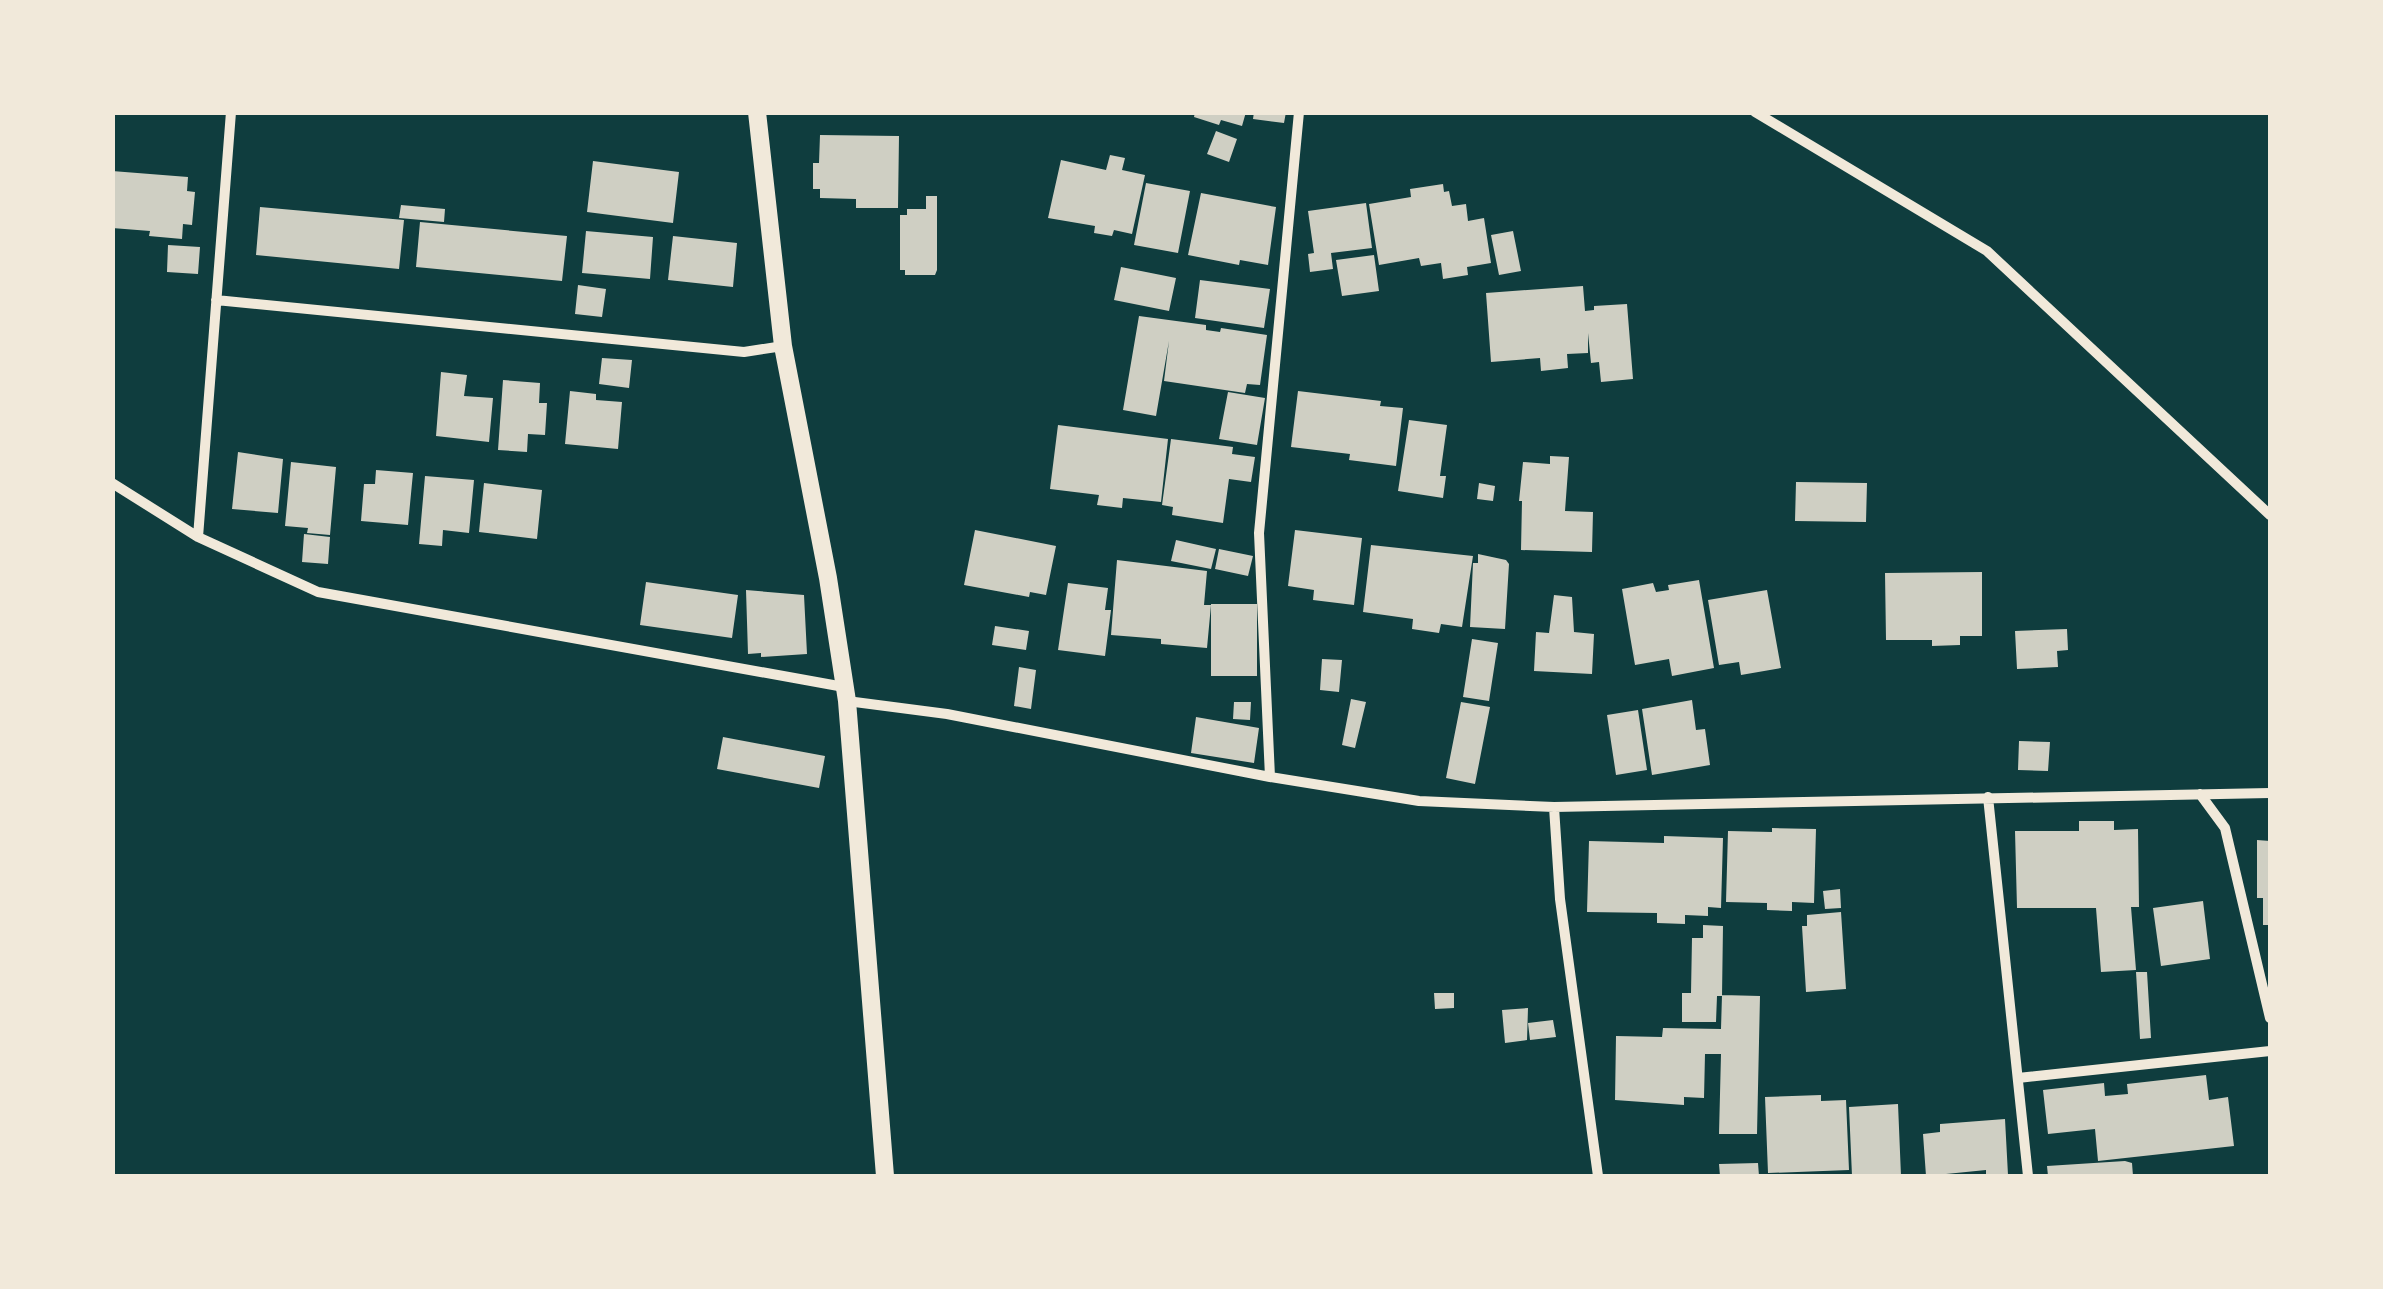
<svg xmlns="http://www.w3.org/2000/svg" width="2383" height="1289" viewBox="0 0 2383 1289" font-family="'Source Sans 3',sans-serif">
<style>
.building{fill:#cfcfc3}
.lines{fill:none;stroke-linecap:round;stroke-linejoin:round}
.minor{stroke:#f1e9da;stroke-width:10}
.tertiary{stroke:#f1e9da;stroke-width:18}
</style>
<rect width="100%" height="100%" fill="#0f3d3e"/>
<path class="building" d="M1195,112h51l-4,14 -21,-6 -2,5 -25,-8z
M1254,112h32l-2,11 -31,-4z
M1216,131l21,8 -8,23 -22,-8z
M820,135l79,1 -1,72h-42v-9l-36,-1v-9h-7v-26h6z
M1110,155l15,3 -3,12 23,5 -13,59 -18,-4 -2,6 -18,-3 1,-7 -47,-8 13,-58 45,10z
M593,161l86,11 -6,51 -86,-11z
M112,171l76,6 -1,14 8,1 -3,33 -9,-1 -1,15 -33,-3 1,-5 -38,-3z
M1146,183l44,8 -12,62 -44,-8z
M1443,184l1,8 5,-1 3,15 14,-2 2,17 16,-3 7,45 -24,4 1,8 -25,4 -2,-16 -20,3 -2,-8 -40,7 -10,-61 42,-7 -1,-8z
M1201,193l75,14 -8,58 -28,-5 -1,5 -51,-10z
M926,196h11v74l-2,5h-30v-5h-5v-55h7v-6h19z
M1366,203l6,45 -41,5 2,16 -23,3 -2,-18 6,-1 -6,-42z
M401,205l44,4 -1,13 -45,-4z
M260,207l144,13 -5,49 -143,-14z
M420,222l147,14 -5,45 -146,-14z
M586,231l67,6 -3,42 -68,-6z
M1513,231l8,40 -22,4 -8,-40z
M673,236l64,7 -4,44 -65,-7z
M168,245l32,2 -2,27 -31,-2z
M1374,255l5,36 -37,5 -6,-36z
M1121,267l55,11 -7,33 -55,-11z
M1200,280l70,9 -6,39 -69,-10z
M578,285l28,4 -4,28 -27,-3z
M1583,286l2,25 9,-1v-4l33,-2 6,75 -32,3 -2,-20 -8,1 -3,-30v20l-21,1 1,14 -27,3 -1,-13 -49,4 -5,-69z
M1139,316l67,9v5l14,2 1,-4 46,7 -7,50 -13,-1 -2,9 -81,-12 5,-40 -13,75 -33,-6z
M602,358l30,2 -3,28 -30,-4z
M441,372l26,3 -3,21 29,2 -4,44 -53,-6z
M503,380l37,3 -1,20h8l-2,32 -17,-1 -1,18 -29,-2z
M570,391l26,3v6l26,2 -4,47 -53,-5z
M1298,391l83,10 -1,5 23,2 -7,58 -47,-6 1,-6 -59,-7z
M1228,392l37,6 -8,47 -38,-6z
M1409,420l38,5 -7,51h6l-3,22 -45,-7z
M1058,425l110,14 -7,63 -38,-4 -1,10 -25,-3 2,-10 -49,-6z
M1171,439l62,8 -1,7 23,3 -4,25 -22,-3 -6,44 -51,-8 1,-8 -11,-2z
M238,452l45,7 -5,54 -46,-4z
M1550,456l19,1 -4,54 28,1 -1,40 -71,-2 1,-49h-3l4,-39 27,2z
M291,462l45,5 -6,68 -23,-2 1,-5 -23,-2z
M376,470l37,3 -5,52 -47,-4 3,-37h11z
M425,476l49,4 -5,53 -26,-3 -1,16 -23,-2z
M1796,482l71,1 -1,39 -71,-1z
M484,483l58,7 -5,49 -58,-7z
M1479,483l16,3 -2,15 -16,-2z
M975,530l81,16 -10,49 -16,-3 -1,5 -65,-12z
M1295,530l67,8 -8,67 -41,-5 1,-10 -26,-4z
M304,534l26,3 -2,27 -26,-2z
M1176,540l40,9 -5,20 -40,-8z
M1371,545l102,11 -11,71 -21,-3 -2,9 -27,-4 1,-10 -50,-7z
M1219,549l34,7 -5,20 -33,-7z
M1478,554l28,6 3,4 -4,65 -35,-2 3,-64h5z
M1117,560l90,11 -3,34h7l-4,43 -46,-4v-5l-50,-4z
M1982,572v64h-22v9l-28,1v-6h-46l-1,-67z
M1699,580l15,88 -42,8 -3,-17 -34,6 -13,-76 31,-6 3,9 13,-2 -1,-5z
M646,582l92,13 -6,43 -92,-13z
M1068,583l40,5 -3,22h6l-6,46 -47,-6z
M746,590l58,5 3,59 -46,3v-4l-13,1z
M1767,590l14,78 -40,7 -2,-13 -20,3 -11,-65z
M1554,595l18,2 2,35 20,2 -2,40 -58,-3 2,-39 13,1z
M1211,604h46v72h-46z
M995,626l34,5 -3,19 -34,-5z
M2067,629l1,21 -11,1 1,16 -41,2 -2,-38z
M1472,639l26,4 -9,58 -26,-4z
M1322,659l20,1 -3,32 -19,-2z
M1019,667l17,3 -5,39 -17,-3z
M1351,699l15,3 -11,46 -13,-3z
M1692,700l4,30 9,-1 5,36 -58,10 -10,-66z
M1234,702h17l-1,18 -17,-1z
M1461,702l29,5 -15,77 -29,-6z
M1638,710l9,60 -31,5 -9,-60z
M1196,717l63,11 -5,35 -63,-10z
M723,737l102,19 -6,32 -102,-19z
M2019,741l31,1 -2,29 -30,-1z
M2079,821h35v9l24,-1 1,78h-8l5,63 -35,2 -5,-64h-79l-2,-77h64z
M1772,828l44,1 -2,74 -22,-1v9l-25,-1v-7l-41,-1 2,-71 44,1z
M1664,836l59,2 -2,70 -13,-1v9l-23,-1v9l-28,-1v-10l-70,-1 2,-71 75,2z
M2257,840l13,1v84h-7v-27h-6z
M1840,889l1,19 -16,1 -2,-18z
M2203,901l7,58 -49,7 -8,-58z
M1841,912l5,77 -40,3 -4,-66h5v-11z
M1703,925l20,1 -1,70h-5l-1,26h-34v-29h9l1,-55h11z
M2136,972h11l4,66 -11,1z
M1434,993h20v15l-19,1z
M1722,995l38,1 -3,138h-38l2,-80h-16l-1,44 -20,-1v8l-69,-5 1,-64 46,1 1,-9 58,1z
M1528,1008l-1,32 -22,3 -3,-33z
M1553,1020l3,17 -26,3 -2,-17z
M2206,1075l3,25 19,-3 6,49 -136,15 -3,-32 -47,5 -5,-44 61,-7 1,13 23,-2 -1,-10z
M1821,1095v6l25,-1 3,70 -81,3 -3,-76z
M1898,1104l3,72h-49l-3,-69z
M2005,1119l3,56 -22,1v-6l-60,6 -3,-42 17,-2v-8z
M2125,1161l7,2 1,13h-85l-1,-10z
M1758,1163l1,13h-39l-1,-12z"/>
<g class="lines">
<path class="minor" d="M1755,112l232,139 283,264
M216,300l528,52 39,-6
M112,483l86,54 120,55 526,95
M198,537l33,-425
M847,701l100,13 323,63 149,24 135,6 716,-14
M1270,777l-11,-244 40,-421
M2200,794l25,34 45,190
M1988,797l40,379
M1554,807l6,92 38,277
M2018,1078l252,-27"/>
<path class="tertiary" d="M757,112l26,234 45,232 19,123 38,475"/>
</g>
<rect width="2383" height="1289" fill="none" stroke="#f1e9da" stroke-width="230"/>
</svg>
